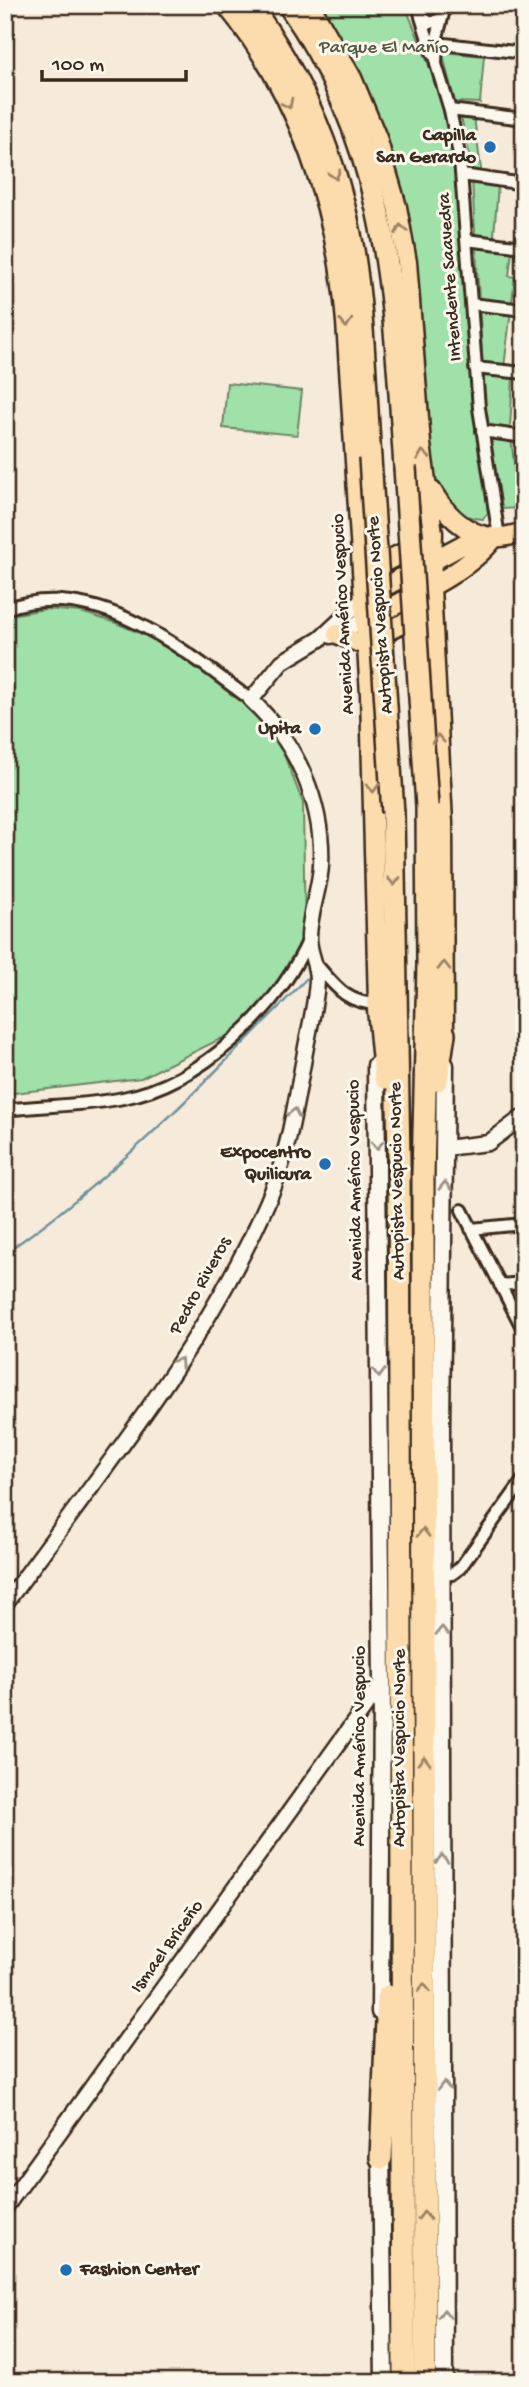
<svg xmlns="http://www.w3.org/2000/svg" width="529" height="2387" viewBox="0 0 529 2387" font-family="'Gochi Hand',sans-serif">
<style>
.green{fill:#a0e0a9;stroke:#6e8564;stroke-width:2}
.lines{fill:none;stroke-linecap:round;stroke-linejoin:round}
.stream{stroke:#6f929d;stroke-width:2.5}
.minor-casing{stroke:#3b2a1e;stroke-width:16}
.tertiary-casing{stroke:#3b2a1e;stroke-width:19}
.secondary-casing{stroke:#3b2a1e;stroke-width:21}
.primary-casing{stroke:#3b2a1e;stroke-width:23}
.motorway-casing{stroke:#3b2a1e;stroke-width:26}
.minor{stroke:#fbf7ec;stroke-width:10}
.tertiary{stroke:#fbf7ec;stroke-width:14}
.secondary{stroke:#fbf7ec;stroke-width:16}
.primary{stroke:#fcdcac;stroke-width:18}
.motorway{stroke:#fcdcac;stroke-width:21}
.motorway-bridge-casing{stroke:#3b2a1e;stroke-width:26;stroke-linecap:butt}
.motorway-bridge{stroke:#fcdcac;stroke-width:21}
.oneway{stroke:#9c8365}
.oneway2{stroke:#9b9085}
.poi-dot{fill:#1f6fb2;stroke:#fbf7ec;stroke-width:2.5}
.labels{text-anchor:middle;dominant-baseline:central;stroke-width:6;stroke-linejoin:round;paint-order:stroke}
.park-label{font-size:19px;fill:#545841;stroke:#fbf7ec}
.poi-label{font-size:19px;font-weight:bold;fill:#3b2a1e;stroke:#fbf7ec;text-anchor:end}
.street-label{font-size:19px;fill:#3b2a1e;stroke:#fbf7ec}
</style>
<rect width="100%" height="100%" fill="#f6ebda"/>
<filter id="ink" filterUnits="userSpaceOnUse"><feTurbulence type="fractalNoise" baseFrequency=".0143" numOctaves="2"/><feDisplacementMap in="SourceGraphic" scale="14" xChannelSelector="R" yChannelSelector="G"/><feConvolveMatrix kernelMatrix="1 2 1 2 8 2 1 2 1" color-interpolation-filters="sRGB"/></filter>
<g filter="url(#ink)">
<path class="green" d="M314,5h91l33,83 13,57 5,42 15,196 16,116 1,14 -5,6c-26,0 -39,-20 -51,-40l-35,-297z
M442,52l42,4 -4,47 -25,-1z
M461,117h13l9,67 15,2 -5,61 19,3 -3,26 6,1 -12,99 10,1 -3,51 9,80 -17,1 -17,-104 -14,-243z
M227,383l75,8 -5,44 -74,-7z
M45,609l36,3 35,11 38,16 41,27 45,35 37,36 26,66 2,141 -62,84 -102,50 -127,15 -9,3v-480z"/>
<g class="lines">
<path class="stream" d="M5,1253c114,-78 209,-180 305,-278"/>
<g class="minor-casing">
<path id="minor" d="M419,5l2,12 10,6 11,-5 3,-13
M421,17l12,38
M442,18l-5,19 -1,27 14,46 10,49 19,249 20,129
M436,43l88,10
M450,110l74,9
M462,175l62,9
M466,240l58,7
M471,304l53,6
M475,368l49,5
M482,431l42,6
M5,609c91,-33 178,40 246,91
M316,964c20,23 30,39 62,40
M5,1110c39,-5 80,-4 118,-12 79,-15 154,-88 186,-159
M462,1210l62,121
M471,1229l53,-5
M500,1285l24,-2
M441,1575l11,-1 8,-6 64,-89"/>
</g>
<g class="tertiary-casing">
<path id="tertiary" d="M331,636l34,-16
M445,1148l43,-5 36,-27
M5,1604c94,-130 199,-255 263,-403 20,-45 27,-95 36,-143 4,-25 12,-53 13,-78 0,-15 -8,-28 -8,-42 0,-24 11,-49 12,-73 3,-62 -25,-123 -70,-165l31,-38 38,-23 44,-41
M5,2208l377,-525"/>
</g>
<g class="secondary-casing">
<path id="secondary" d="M376,1065l6,618 -2,329
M381,2150l3,232
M444,2382l-3,-954 4,-363"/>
</g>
<g class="primary-casing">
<path id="primary" d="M226,5c73,89 111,204 120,317l24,372 8,310
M310,5l42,73 25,60 20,69 10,55 14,182 12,89 -2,54 12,236 1,211
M432,491c13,22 33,43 59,46 10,2 23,-3 33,-4
M366,569l13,-4 41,-21
M367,596l114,-61
M371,617c41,-21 95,-43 123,-79
M337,634l30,12
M372,642c14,-11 34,-23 53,-23"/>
</g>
<g class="motorway-casing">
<path id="motorway" d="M250,5c52,73 88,156 103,245 11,68 12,139 17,208
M289,5c102,147 104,291 116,462
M393,813l6,348 5,1221
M378,1004l7,74
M437,1080l7,-46
M381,2158l7,-162
M425,2382l-2,-1206 5,-212 -1,-158"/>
</g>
<use href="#minor" class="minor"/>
<use href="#tertiary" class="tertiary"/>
<use href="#secondary" class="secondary"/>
<use href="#primary" class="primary"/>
<use href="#motorway" class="motorway"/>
<g class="motorway-bridge-casing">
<path id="motorway-bridge" d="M370,458l23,355
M405,467l22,339"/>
</g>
<use href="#motorway-bridge" class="motorway-bridge"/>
</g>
<defs><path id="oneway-chevron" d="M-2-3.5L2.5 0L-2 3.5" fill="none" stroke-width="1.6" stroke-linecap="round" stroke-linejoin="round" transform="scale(1.75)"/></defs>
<g class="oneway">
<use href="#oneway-chevron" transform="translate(288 104) rotate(64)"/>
<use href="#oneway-chevron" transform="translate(335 175) rotate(73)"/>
<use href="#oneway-chevron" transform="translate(401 229) rotate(-101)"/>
<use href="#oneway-chevron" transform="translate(346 323) rotate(86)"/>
<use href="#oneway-chevron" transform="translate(423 455) rotate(-98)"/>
<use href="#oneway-chevron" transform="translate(438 739) rotate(-93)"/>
<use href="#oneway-chevron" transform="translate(373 788) rotate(88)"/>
<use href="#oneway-chevron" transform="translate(394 881) rotate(89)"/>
<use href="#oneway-chevron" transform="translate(444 966) rotate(-90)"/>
<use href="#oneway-chevron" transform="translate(423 1533) rotate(-90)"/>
<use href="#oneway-chevron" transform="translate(424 1761) rotate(-90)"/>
<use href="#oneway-chevron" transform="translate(424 1988) rotate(-90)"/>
<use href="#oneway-chevron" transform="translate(424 2216) rotate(-90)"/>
</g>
<g class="oneway2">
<use href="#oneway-chevron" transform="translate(294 1113) rotate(-78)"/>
<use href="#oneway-chevron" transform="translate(377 1145) rotate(89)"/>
<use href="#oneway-chevron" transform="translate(445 1186) rotate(-89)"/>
<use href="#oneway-chevron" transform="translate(179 1362) rotate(-56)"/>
<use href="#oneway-chevron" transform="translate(379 1373) rotate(89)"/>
<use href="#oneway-chevron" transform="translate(442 1631) rotate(-90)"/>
<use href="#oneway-chevron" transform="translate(442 1859) rotate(-90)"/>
<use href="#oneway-chevron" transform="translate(444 2086) rotate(-90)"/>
<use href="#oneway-chevron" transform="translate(444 2314) rotate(-90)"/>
</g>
</g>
<g class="poi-dot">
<circle cx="490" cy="147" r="7"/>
<circle cx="315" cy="729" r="7"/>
<circle cx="325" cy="1164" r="7"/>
<circle cx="66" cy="2270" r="7"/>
</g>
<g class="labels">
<g class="park-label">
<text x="384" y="48">Parque El Mañío</text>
</g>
<g class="poi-label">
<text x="476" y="136">Capilla<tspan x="476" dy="22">San Gerardo</tspan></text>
<text x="301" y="729">Upita</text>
<text x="311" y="1153">Expocentro<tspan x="311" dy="22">Quilicura</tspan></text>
<text x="80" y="2270" text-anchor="start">Fashion Center</text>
</g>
<g class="street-label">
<text transform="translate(451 277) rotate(-94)">Intendente Saavedra</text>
<text transform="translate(344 614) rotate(-93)">Avenida Américo Vespucio</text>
<text transform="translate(381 615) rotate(-94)">Autopista Vespucio Norte</text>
<text transform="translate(356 1180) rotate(-91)">Avenida Américo Vespucio</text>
<text transform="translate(398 1181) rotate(-91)">Autopista Vespucio Norte</text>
<text transform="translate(201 1286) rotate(-61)">Pedro Riveros</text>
<text transform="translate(360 1746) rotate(-90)">Avenida Américo Vespucio</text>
<text transform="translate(400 1748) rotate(-90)">Autopista Vespucio Norte</text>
<text transform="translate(168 1947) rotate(-54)">Ismael Briceño</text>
</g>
</g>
<rect width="529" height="2387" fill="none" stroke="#fbf7ec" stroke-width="28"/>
<rect x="14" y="14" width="501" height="2359" fill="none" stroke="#3b2a1e" stroke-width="2.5" filter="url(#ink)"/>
<path d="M42 70v10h144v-10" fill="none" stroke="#3b2a1e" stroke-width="3.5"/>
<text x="52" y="70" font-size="21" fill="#3b2a1e" stroke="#fbf7ec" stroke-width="5" paint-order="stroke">100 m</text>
</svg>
